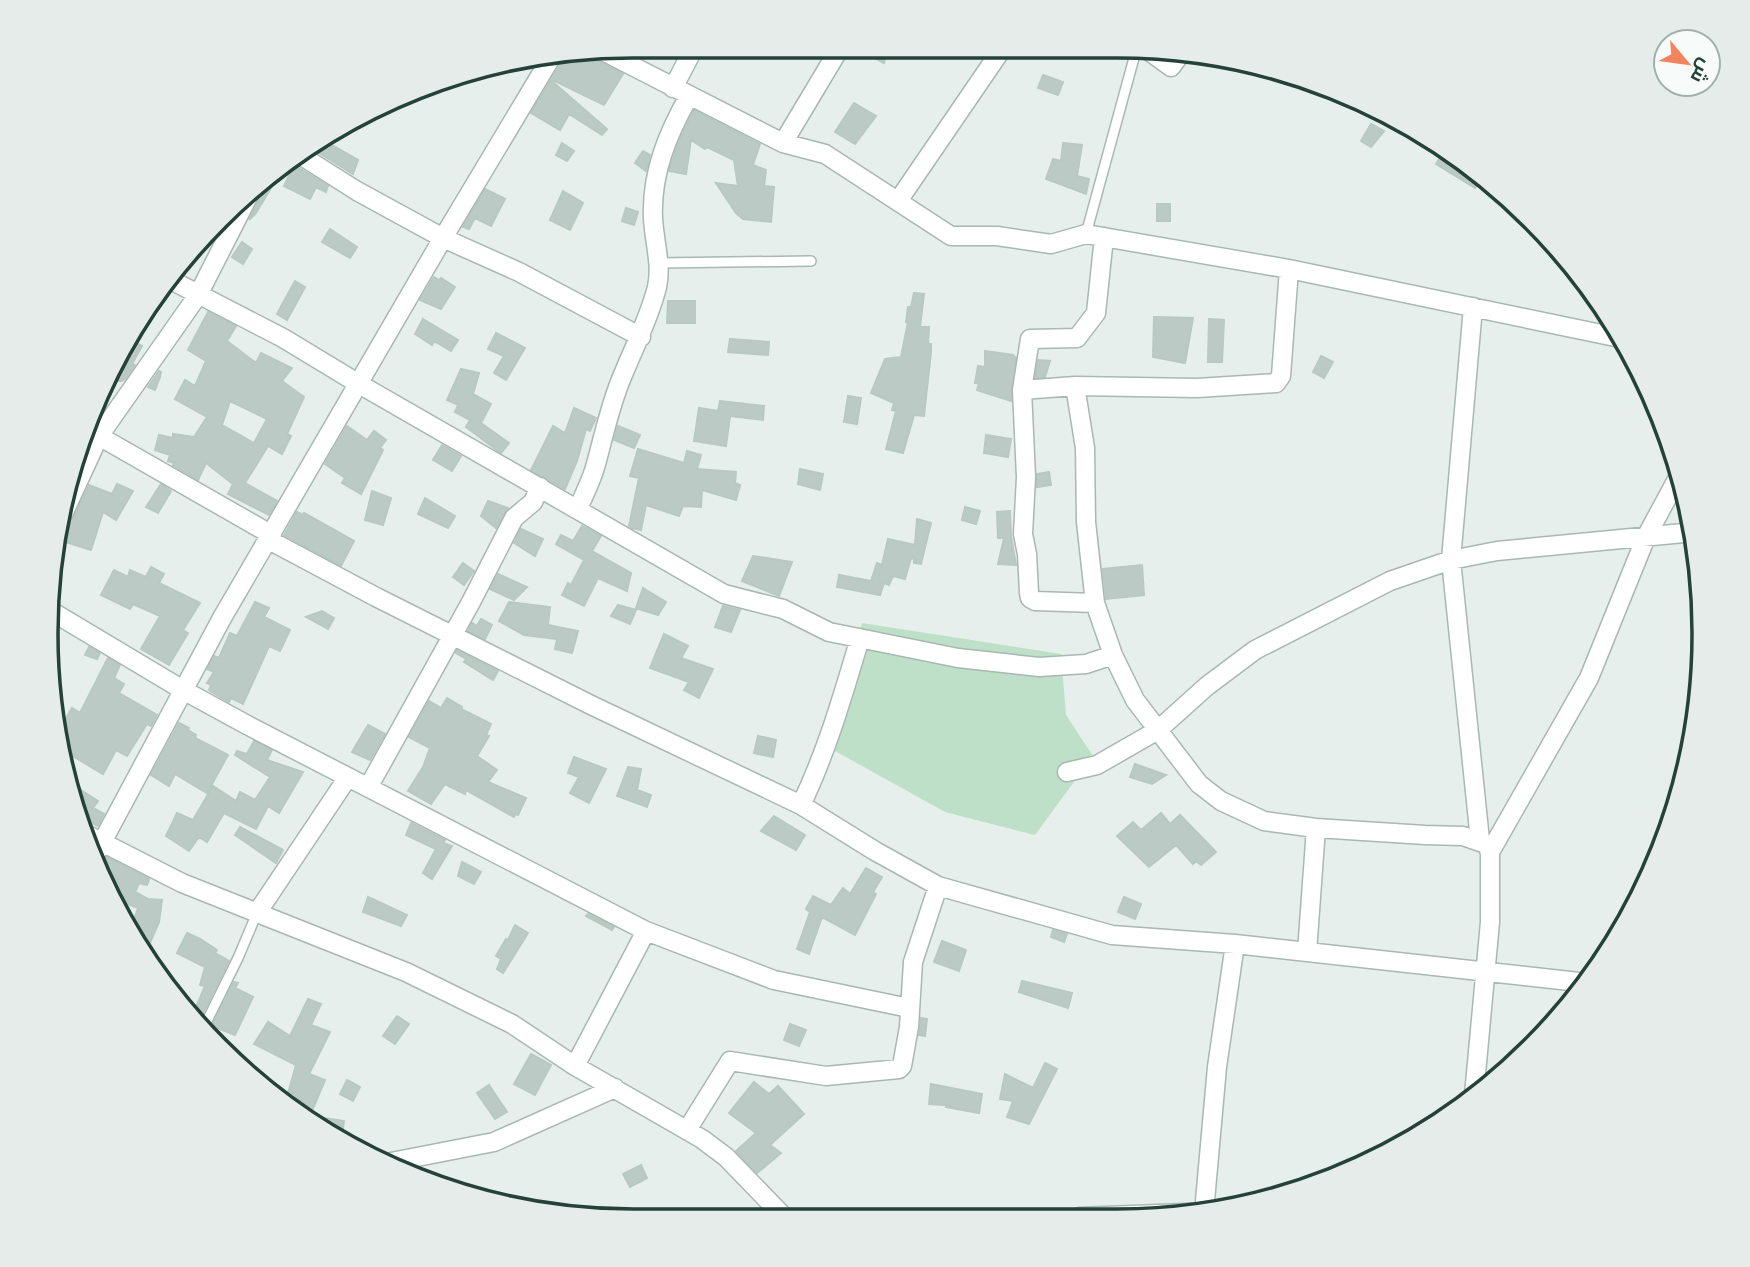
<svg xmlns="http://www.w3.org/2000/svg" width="1750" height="1267" viewBox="0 0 1750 1267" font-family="'PT Sans Narrow',Cairo,sans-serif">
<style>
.green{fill:#bfe0c8}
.building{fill:#bbcac4;stroke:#b8c9c2;stroke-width:2;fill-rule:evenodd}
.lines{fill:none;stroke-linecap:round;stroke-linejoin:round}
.service-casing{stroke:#a8b8b2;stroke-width:12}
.minor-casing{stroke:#a8b8b2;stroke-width:21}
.service{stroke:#fff;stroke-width:9}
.minor{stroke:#fff;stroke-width:18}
.rim{fill:none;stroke:#24423a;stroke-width:3.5}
</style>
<rect width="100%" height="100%" fill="#e6efeb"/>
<path class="green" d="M862,623l199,31 5,61 27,41 -58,79 -90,-23 -110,-61z"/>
<path class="building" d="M852,46h35l-3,17z
M590,51l6,9 27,14 -19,31 -49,-24 -1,2 53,46 -5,6 -33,-21 -9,16 -29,-17 31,-51 1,-7z
M1043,75l20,7 -5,13 -20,-7z
M854,103l22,13 -21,28 -20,-12z
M694,110l66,34 -7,21 13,5 -2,16 10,1 -3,35 -28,-3 -7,-6 -20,-30 22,3 -4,-26 -27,-13 -2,2 -14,-9 -5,34 -17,-3 9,-28z
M1371,124l13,7 -13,16 -10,-6z
M315,141l14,8 3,-4 26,15 -5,14 -45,-28z
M562,143l12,8 -7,10 -11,-6z
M1063,143l19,2 -5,31 12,3 -3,15 -40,-15 7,-20 8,2z
M643,151l7,4 -4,16 -11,-8z
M1444,152l36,29 -5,7 -39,-24z
M294,165l34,21 -2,6 -10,-5 -6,12 -26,-13z
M280,168l2,2 -26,43 -7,7 10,-20 -1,-12z
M485,189l20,10 -14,27 -16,-8 -6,11 -6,-2z
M563,191l20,12 -13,27 -20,-10z
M1157,204h13v17h-13z
M626,208l12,4 -4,13 -12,-4z
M330,229l27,18 -7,11 -28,-16z
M242,242l10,7 -9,15 -11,-7z
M434,277l5,3 2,-2 14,9 -14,22 -21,-9z
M295,281l10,6 -18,33 -10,-6z
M914,293l10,1 -4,33h9l-1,17h3v8l-7,64 -10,-1 -11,38 -17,-4 10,-38 -4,-1 2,-7 -23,-10 14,-34 16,-2 7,-35h-2l2,-15h3z
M668,301h27v22h-28z
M208,312l28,14 -9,15 29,22 5,-10 31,15 -10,13 22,16 -17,37 4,2 -9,18 -14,-8 -23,37 32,18 -8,14 -41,-21 5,-10 -27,-21 -8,17 -25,-15 1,-2 -6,-2 2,-6 -15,-5 4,-15 14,3v-4l21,3 13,-20 -32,-18 10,-19 10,6 11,-25 -18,-11zM230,401l37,18 -13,24 -32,-18z
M1154,317l39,1 -8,45 -32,-6z
M423,319l35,21 -7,11 -17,-10 -2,4 -17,-11z
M1209,319l15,1 -2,42h-14z
M496,333l29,15 -19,32 -12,-7 10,-17 -16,-7z
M730,339l39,3 -1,13 -40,-3z
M130,340l12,6 -10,18 3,1 -8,12 -5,4h-5l-11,-7 9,-14h3z
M985,351l28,4 3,3 -5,43 -34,-11 2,-7h-4l3,-17 7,1z
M1321,356l12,6 -9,16 -11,-6z
M1038,360l12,1 -5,16 -10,1z
M461,369l18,4 -6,21 18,10 -10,19 28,20 -8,10 -35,-26 4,-7 -15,-8 3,-7 -11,-5z
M159,371l2,1 -1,5 -5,13 -7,-3z
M848,396l13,2 -4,26 -13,-2z
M720,401l44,5 -1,14 -33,-4 -4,30 -32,-5 5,-33 19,3z
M574,408l22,10 -6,13 -4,-2 -9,32 -12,28 -34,-19 22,-44 12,7z
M347,426l20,14 7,-9 12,9 -6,8 3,2 -22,44 -19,-11 3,-5 -20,-14z
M618,426l22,9 -6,13 -20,-8z
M986,435l25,4 -3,18 -24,-4z
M442,445l19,11 -9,15 -19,-11z
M638,449l46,14 3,-12 14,4 -4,14 39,3 -1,11 5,2 -4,15 -34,-10 -1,17 -18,-1 -4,10 -33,-11 -5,25 -9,-2 -3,-2 10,-48 -9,-2z
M800,469l23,5 -3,16 -22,-6z
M1049,472l2,13 -14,2v-13z
M117,484l16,7 -17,29 -13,-8 -12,38 -29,-9 27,-56 23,9z
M161,484l10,7 -13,22 -12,-6z
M372,491l19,7 -8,27 -18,-5z
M425,498l30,18 -7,12 -30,-14z
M488,501l20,7 -12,20 -15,-12z
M965,507l15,4 -4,13 -14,-4z
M1010,511l1,25 5,29 -18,-1 6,-26h-6l-1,-26z
M297,512l6,3 1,-2 50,28 -13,25 -57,-31z
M917,519l14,4 -10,41 -7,-1v-4l-3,-1 -6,21 -12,-3 -4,9 -5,-2 -4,12 -43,-8 2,-12 32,6 6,-18 5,2 6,-26 27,6z
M582,526l19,10 -9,15 39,22 -4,18 -29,-13 -14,28 -22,-11 6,-12 3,2 13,-25 -28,-16 5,-9 12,6z
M521,529l22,10 -8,17 -21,-13z
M753,556l39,6 -13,34 -37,-15z
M463,563l11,8 -10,14 -11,-8z
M1142,565l2,30 -38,4 -3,-30z
M151,567l13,7 -5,9 41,20 -17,27 5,3 -19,32 -28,-16 19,-33 -27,-12 -3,5 -29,-14 13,-25 14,7 2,-7 16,7z
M498,574l29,13 -13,13 -24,-11z
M643,588l23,14 -8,13 -22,-7z
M255,602l14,6 -5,9 26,13 -10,21 -11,-5 -26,58 -12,-6 -2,4 -20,-12 2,-5 -4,-2 7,-11 -7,-3 7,-13 5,2 11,-25 7,3z
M509,602l41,5 -2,18 30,6 -6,22 -17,-4 2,-10 -33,-4 -25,-14z
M618,605l18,5 -6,14 -19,-8z
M723,606l17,4 -9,22 -16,-5z
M322,611l12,7 -6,11 -22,-12z
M481,619l11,6 -7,14 -17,-8 4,-8 5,3z
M664,634l24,12 -7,12 32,11 -14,29 -15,-8 5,-8 -39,-14z
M89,647l11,6 -3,6 -12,-4z
M457,650l41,21 -5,9 -29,-18 2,-3 -10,-6z
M108,658l12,7 -6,13 10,6 -5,9 38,22 -6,11 -4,-2 -20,32 -11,-6 -13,24 -42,-25 -4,-15 15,-26 8,5z
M447,698l15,9 -1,2 30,15 -5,11 3,1 -12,20 20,14 -9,12 38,16 -8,17 -3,-1 -1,3 -48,-27 -1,4 -20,-10 -14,20 -23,-13 15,-24 7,-19 -21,-11 20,-36 12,7z
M179,723l10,5 -1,2 8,5 -1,3 33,17 -21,38 -32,-19 -6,12 -18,-11z
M368,725l17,9 -15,26 -18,-8z
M758,736l18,4 -3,17 -19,-4z
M254,741l18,9 -5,10 36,12 -24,41 -11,-7 -12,23 -32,-16 -17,29 -8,-5 -10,14 -23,-15 11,-23 16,7 20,-34 23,15 4,-9 15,8 15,-23 -35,-22 2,-4 10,3z
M574,757l32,12 -17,34 -19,-10 9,-16 -11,-4z
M1135,764l31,11 -14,9 -22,-7z
M628,767l13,2 -4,21 14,5 -4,12 -30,-11z
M70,783l28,18 -5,7 11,6 -6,12 -19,-9z
M1161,813l9,11 10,-9 36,37 -15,13 -5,-4 -3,3 -17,-19 -27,22 -32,-31 16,-14 8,8z
M774,816l31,19 -9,15 -35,-19z
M411,823l34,17 -2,3 9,3 -20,33 -9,-6 13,-24 -30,-14z
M240,827l43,23 -7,13 -41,-28z
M107,857l42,22 -2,6 -8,-2 -4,9 13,7 14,1 -3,22 -12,28 -15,-25 6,-17 -18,-7 2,-3 -11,-5 -3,-6 6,-12 -15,-5z
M462,862l19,10 -7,12 -16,-8z
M866,868l16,9 -9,15 3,2 -21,41 -33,-18 -13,37 -12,-5 13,-37 -4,-3 7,-13 18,9 12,-17 7,6z
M368,897l39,18 -6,11 -38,-14z
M1124,897l17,7 -6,15 -17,-7z
M588,914l26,13 -2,3 -26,-14z
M515,925l13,8 -25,40 -6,-4 4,-10 -5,-3 10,-17 2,1z
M1053,930l14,4 -3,8 -13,-5z
M187,933l13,6 17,11 -2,3 14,8 -26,52 -8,-3 10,-24 -5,-1 5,-18 -28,-14z
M942,941l24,9 -7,21 -25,-9z
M1022,981l50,12 -4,15 -49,-16z
M234,982l4,1 -3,5 18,9 -18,38 -23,-9z
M308,999l13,5 -10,21 19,7 -21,42 16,6 -13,31 -27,-7 11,-39 -42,-21 14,-22 22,14z
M397,1016l12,8 -14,20 -12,-8z
M921,1018l6,1 -2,17 -6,-1z
M790,1024l16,6 -7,16 -15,-6z
M531,1054l20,11 -16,30 -21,-11z
M1045,1063l12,6 -28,55 -22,-7 6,-16 -13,-2 5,-25 28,14z
M347,1080l13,7 -7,14 -13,-7z
M754,1082l15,12 9,-8 26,28 -34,31 11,8 -24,20 -21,-22 20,-18 -27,-20z
M931,1084l51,10 -3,19 -33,-6 1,-2 -18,-1z
M489,1085l18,27 -12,7 -18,-26z
M298,1114l46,7 -3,20 -3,-2z
M641,1165l6,13 -17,9 -7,-13z"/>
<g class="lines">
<g class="service-casing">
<path id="service" d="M1086,234l51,-187
M659,263l152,-2
M202,1031l36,-73 19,-45"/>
</g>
<g class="minor-casing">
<path id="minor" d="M1145,48l26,19 11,-15
M601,50l182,93 42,11 126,82h46l54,8 35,-10 203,35 336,70
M673,88l22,-42
M783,143l58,-97
M297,153l60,38 86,47 76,34 122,65
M898,201l106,-155
M169,279l114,59 76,46 365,210 59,15 46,23 129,26 81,9 47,-3 27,-9
M1473,307l-22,253 29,280
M1075,386l10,62 1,74 9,81 18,52 22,45 64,84 22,17 43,20 52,7 109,7 38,1 23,8 4,8v70l-16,173
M1022,390l53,-4 122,2 79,-5 5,-7 8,-107
M90,431l182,104
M578,509c6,-15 14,-29 18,-45 8,-29 14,-59 26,-87 12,-30 27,-58 35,-90 5,-23 -3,-46 -4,-69 -2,-45 15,-85 36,-122
M64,512l35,-76 99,-141 51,-100
M269,540l107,57 215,108 210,100 74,46 63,35 174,49 123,9 353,39
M1095,603l-60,-2 -5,-3 -1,-5 -2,-39 -4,-20 3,-57 -4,-87 8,-51 47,-1 19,-25 8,-76
M51,611l132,79 66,36 397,205 128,49 135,28
M1067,772l30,-7 61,-35 49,-44 48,-36 135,-69 61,-21 46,-9 197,-19
M369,786l102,-184 43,-84 19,-16 7,-15
M801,805c26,-54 42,-110 59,-167
M84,833l98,50 224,89 106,52 63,42 127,73 24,18 60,62
M1490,852l99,-174 57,-141 34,-63
M92,861l130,-243 221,-380 109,-182
M257,913l91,-136
M1307,952l9,-124
M575,1066l71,-135
M687,1130l43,-69 96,15 73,-7 3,-3 7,-39 4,-65 25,-76
M381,1164l113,-22 121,-54
M1204,1212l13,-145 18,-123
M1079,1217l132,-5"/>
</g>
<use href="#service" class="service"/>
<use href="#minor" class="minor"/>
</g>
<path d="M0 0H1750V1267H0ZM633 58H1117A575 575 0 0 1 1692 633V634A575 575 0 0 1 1117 1209H633A575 575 0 0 1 58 634V633A575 575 0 0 1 633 58Z" fill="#e6ecea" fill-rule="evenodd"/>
<path class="rim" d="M633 58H1117A575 575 0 0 1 1692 633V634A575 575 0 0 1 1117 1209H633A575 575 0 0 1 58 634V633A575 575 0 0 1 633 58Z"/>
<g transform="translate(1687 63) rotate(119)"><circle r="33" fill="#f7fbf9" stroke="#a3b1ad" stroke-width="2"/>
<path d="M0-5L12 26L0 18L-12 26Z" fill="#f4845f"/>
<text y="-10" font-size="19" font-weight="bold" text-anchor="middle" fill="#24423a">ش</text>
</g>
</svg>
